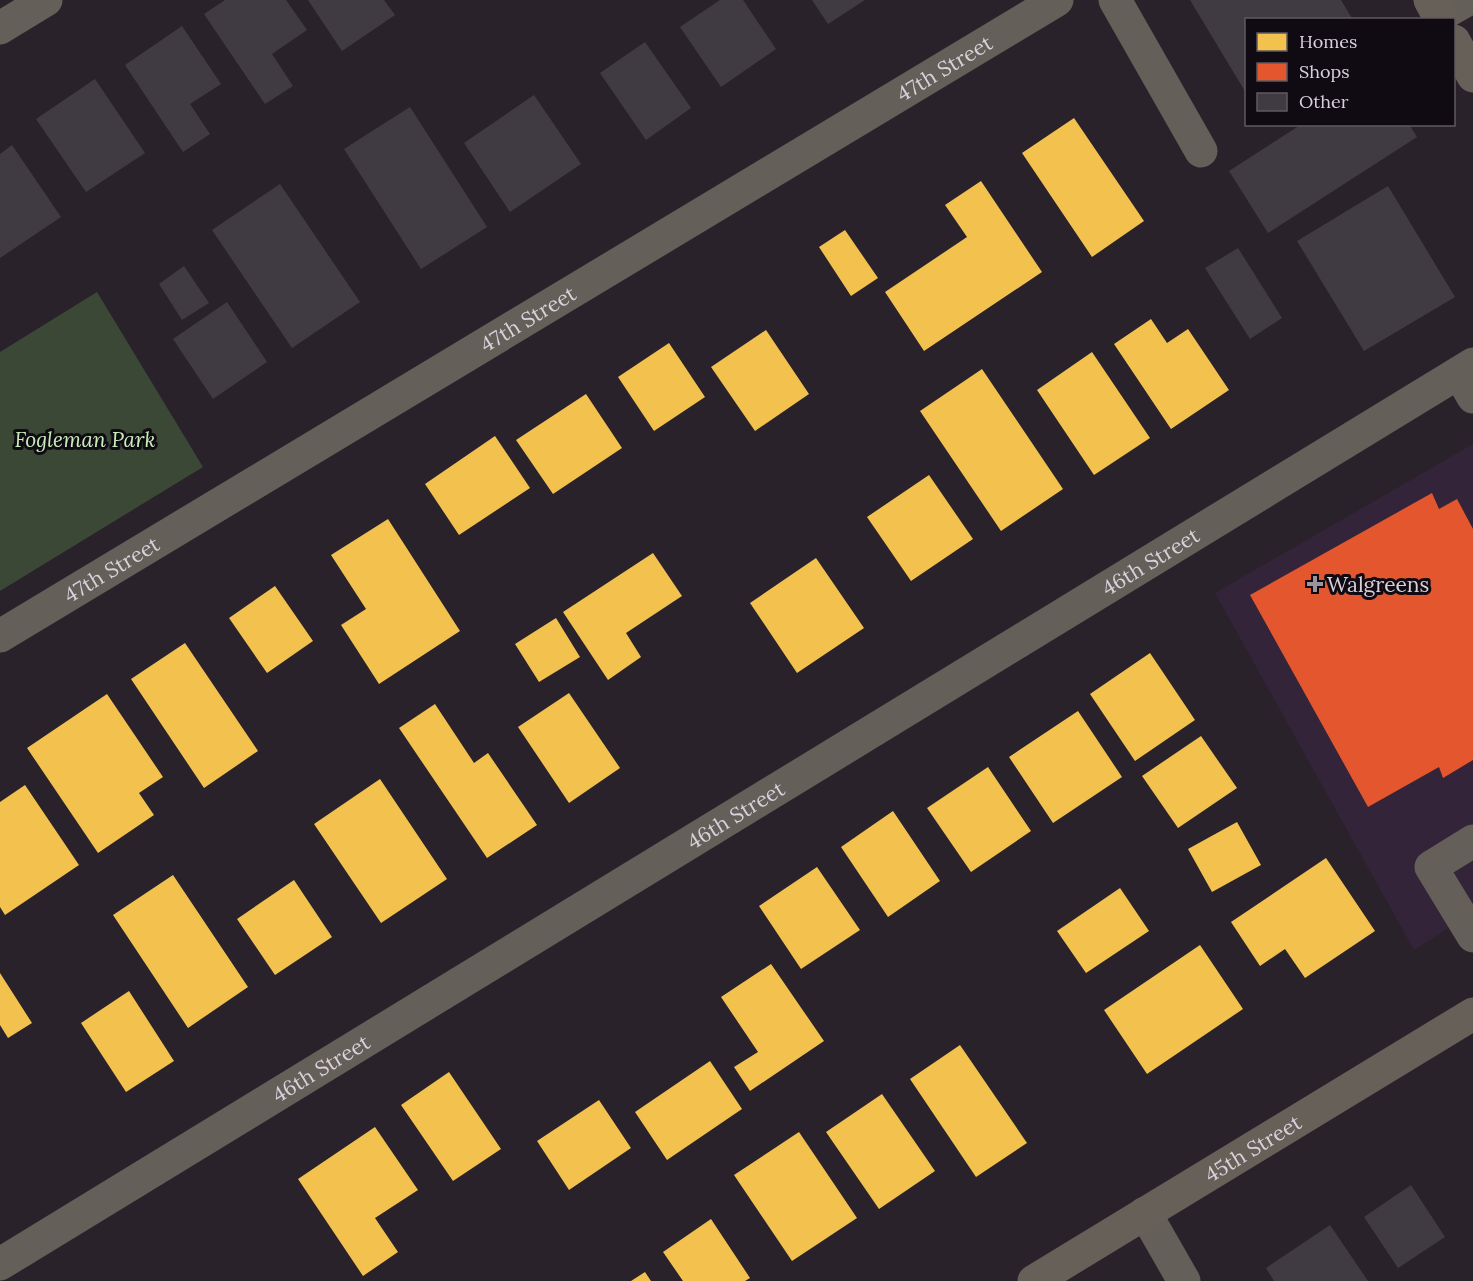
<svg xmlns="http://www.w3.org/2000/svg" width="1473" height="1281" viewBox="0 0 1473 1281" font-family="Lora,serif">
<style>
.built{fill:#332439}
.green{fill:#3a4835}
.homes{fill:#f2c14e}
.shops{fill:#e4572e}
.building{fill:#403b43}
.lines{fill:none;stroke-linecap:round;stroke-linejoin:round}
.minor{stroke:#645f58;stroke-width:33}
.major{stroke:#676059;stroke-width:33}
.poi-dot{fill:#9b939d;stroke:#100b12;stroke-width:2}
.labels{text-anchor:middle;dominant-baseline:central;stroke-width:6;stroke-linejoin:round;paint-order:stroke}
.street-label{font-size:21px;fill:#d8d0db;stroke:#100b12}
.park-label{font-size:21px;font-style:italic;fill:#c9eebb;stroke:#100b12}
.poi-label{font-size:21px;fill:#d8d0db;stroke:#100b12;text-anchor:start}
</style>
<rect width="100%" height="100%" fill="#29222b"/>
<path class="built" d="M1473,444v468l-59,38 -199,-357z"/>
<path class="green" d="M97,292l106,175 -203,124v-239z"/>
<path class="homes" d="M1074,118l70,103 -52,36 -70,-104z
M981,181l61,91 -118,79 -39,-59 82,-55 -22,-32z
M845,230l33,48 -27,18 -32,-49z
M1151,319l16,24 21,-14 41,61 -58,39 -57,-85z
M766,330l43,64 -54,37 -44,-64z
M669,343l36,54 -51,34 -36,-54z
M1092,352l58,86 -56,37 -57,-85z
M982,369l81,120 -62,42 -81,-120z
M586,394l36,54 -69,46 -37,-54z
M495,436l35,52 -71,47 -34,-51z
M929,475l44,64 -62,42 -44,-64z
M388,519l72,112 -81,53 -38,-59 25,-16 -35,-54z
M653,553l29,43 -56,37 15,24 -33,23 -45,-68z
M816,558l48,70 -67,45 -47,-70z
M275,586l38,55 -46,32 -38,-55z
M556,618l24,39 -41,25 -24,-38z
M185,643l73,108 -54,37 -73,-109z
M1150,653l45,67 -60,41 -45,-67z
M569,693l51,75 -51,35 -51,-76z
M107,694l56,83 -24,16 15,22 -56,38 -71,-105z
M435,704l39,59 14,-10 49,72 -50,33 -88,-130z
M1078,711l44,66 -69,46 -44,-66z
M1201,736l36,52 -59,40 -36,-52z
M988,767l43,64 -60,41 -44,-64z
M380,779l67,100 -66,44 -67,-99z
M25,785l54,80 -74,50 -5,-8v-105z
M893,811l47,70 -52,36 -47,-70z
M1237,822l24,43 -49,27 -24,-43z
M1326,858l49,73 -70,47 -20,-29 -25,17 -29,-44z
M817,867l43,63 -59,39 -42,-63z
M173,875l75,112 -60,41 -75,-113z
M294,880l38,57 -57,38 -38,-56z
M1120,888l29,43 -63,42 -29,-42z
M1200,945l43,64 -96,65 -43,-64z
M771,964l53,77 -74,50 -16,-24 24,-15 -37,-55z
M0,973l32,50 -24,15 -8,-13z
M129,991l45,70 -48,31 -45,-69z
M960,1045l67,98 -51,34 -66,-98z
M710,1061l32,48 -75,51 -32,-48z
M449,1072l52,77 -48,32 -52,-76z
M882,1094l53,77 -56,38 -53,-77z
M599,1100l32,48 -62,42 -32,-49z
M375,1127l43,63 -43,28 23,34 -35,24 -65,-97z
M799,1132l58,86 -65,43 -58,-86z
M711,1219l39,59 -5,3h-62l-20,-29z
M645,1272l6,9h-20z"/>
<path class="shops" d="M1432,493l7,16 18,-10 16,30v231l-30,18 -4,-11 -71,40 -118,-212z"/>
<path class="building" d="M225,0h61l21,30 -35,24 21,32 -28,18 -61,-90z
M308,0h76l11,15 -53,36z
M720,0h23l33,49 -55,38 -41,-60z
M812,0h53l-37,24z
M1190,0h151l12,20h-107v73z
M182,26l39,58 -31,20 20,30 -27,18 -58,-87z
M645,42l46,66 -45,32 -46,-67z
M95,79l50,74 -59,39 -50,-73z
M534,95l47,69 -71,48 -46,-69z
M410,107l77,120 -66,42 -77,-120z
M1302,124h107l8,13 -149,96 -39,-62z
M12,145l49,72 -61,41v-104z
M280,184l80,118 -68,46 -80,-118z
M1388,186l67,111 -91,54 -67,-110z
M1238,248l44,70 -32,21 -45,-71z
M184,266l25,37 -27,17 -23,-36z
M227,302l40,60 -54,37 -40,-60z
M1411,1185l34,52 -47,31 -34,-51z
M1330,1225l38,56h-94l-8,-13z"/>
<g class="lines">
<g class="minor">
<path d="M1115,0l86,151"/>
<path d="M1439,16l28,-16"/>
<path d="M0,28l46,-28"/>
<path d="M1459,373l14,24"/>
<path id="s1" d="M0,636l1057,-636"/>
<path d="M1473,841l-42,26 42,69"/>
<path d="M1145,1213l39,68"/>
<path id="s2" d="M0,1264l1473,-900"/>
</g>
<g class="major">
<path d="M1430,0l11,20"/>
<path d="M1454,41l19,35"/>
<path id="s3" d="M1034,1281l439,-267"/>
</g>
</g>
<path class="poi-dot" d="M1312 575h6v6h6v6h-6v6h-6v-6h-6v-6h6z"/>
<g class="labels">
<g class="street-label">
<text stroke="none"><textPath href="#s1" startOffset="1102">47th Street</textPath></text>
<text stroke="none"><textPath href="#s1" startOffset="616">47th Street</textPath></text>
<text stroke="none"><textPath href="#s2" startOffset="1348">46th Street</textPath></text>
<text stroke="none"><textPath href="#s1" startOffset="130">47th Street</textPath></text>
<text stroke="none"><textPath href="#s2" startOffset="862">46th Street</textPath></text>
<text stroke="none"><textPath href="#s2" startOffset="376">46th Street</textPath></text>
<text stroke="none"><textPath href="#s3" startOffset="256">45th Street</textPath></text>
</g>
<g class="park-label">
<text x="85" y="439">Fogleman Park</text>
</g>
<g class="poi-label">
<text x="1327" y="584">Walgreens</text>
</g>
</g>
<rect x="1245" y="18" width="210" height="108" fill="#100b12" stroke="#605a62" stroke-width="1.5"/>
<rect x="1257" y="33" width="30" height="18" fill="#f2c14e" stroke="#605a62" stroke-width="1.5"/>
<text x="1299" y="48" font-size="18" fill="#d8d0db">Homes</text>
<rect x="1257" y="63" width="30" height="18" fill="#e4572e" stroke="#605a62" stroke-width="1.5"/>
<text x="1299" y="78" font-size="18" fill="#d8d0db">Shops</text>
<rect x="1257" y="93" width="30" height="18" fill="#403b43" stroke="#605a62" stroke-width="1.5"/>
<text x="1299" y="108" font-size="18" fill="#d8d0db">Other</text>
</svg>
